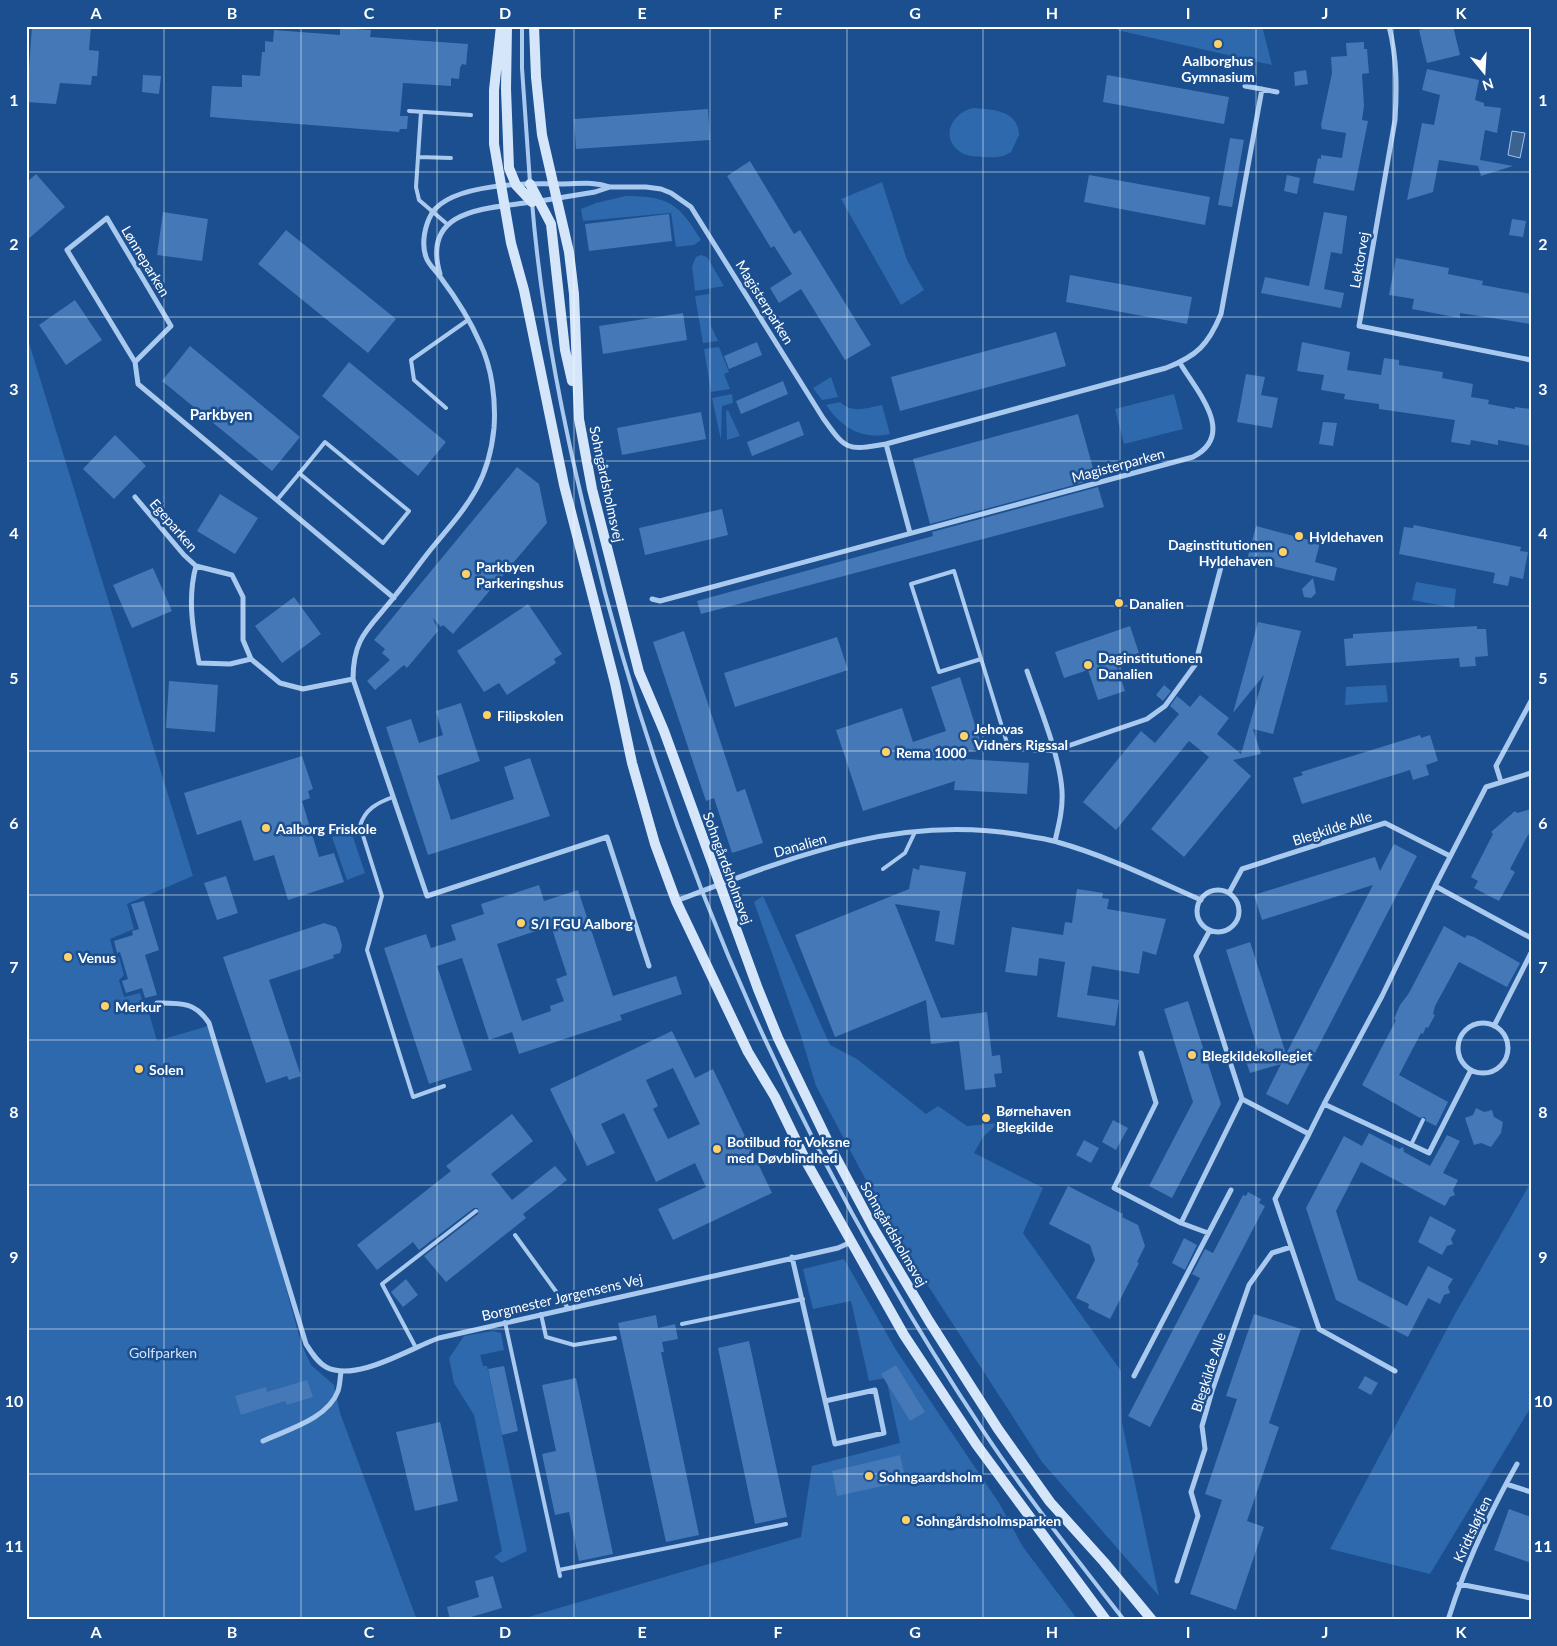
<svg xmlns="http://www.w3.org/2000/svg" width="1557" height="1646" viewBox="0 0 1557 1646" font-family="Lato,sans-serif">
<style>
.green{fill:#2e69ad}
.water{fill:#3c6290;stroke:#9cc4f0}
.building{fill:#4478b7;fill-rule:evenodd}
.lines{fill:none;stroke-linecap:round;stroke-linejoin:round}
.lane{stroke:#a9c9ee;stroke-width:4}
.street{stroke:#a9c9ee;stroke-width:5}
.secondary{stroke:#d6e6fa;stroke-width:10}
.grid{fill:none;stroke:#fff;stroke-width:1;stroke-opacity:0.55}
.poi-dot{fill:#ffd166;stroke:#1b4f8f;stroke-width:2}
.labels{text-anchor:middle;dominant-baseline:central;stroke-width:5;stroke-linejoin:round;paint-order:stroke}
.poi-label{font-size:14px;font-weight:bold;fill:#fff;stroke:#1b4f8f;text-anchor:start}
.street-label{font-size:14px;fill:#fff;stroke:#1b4f8f}
.park-label{font-size:14px;fill:#cfe3fa;stroke:#1b4f8f}
.neighbourhood-label{font-size:15px;font-weight:bold;fill:#fff;stroke:#1b4f8f}
.neatline{fill:none;stroke:#fff;stroke-width:2}
.grid-label{font-size:16px;text-anchor:middle;font-weight:bold;fill:#fff}
</style>
<rect width="100%" height="100%" fill="#1b4f8f"/>
<path class="green" d="M1117,26h145l10,39 -155,-35z
M974,108c20,2 44,2 45,27l-8,17c-8,5 -15,6 -26,5 -9,-1 -19,0 -26,-6 -20,-15 -5,-40 15,-43z
M882,182l25,78 17,30 -23,15 -60,-106z
M626,196c43,0 53,8 75,44l-7,5 -18,2 -5,-34 -88,8 -2,-12 15,-6z
M701,255l6,2 17,29 -29,5 -3,-25 4,-9z
M709,294l2,32 7,15 -15,2 -8,-47z
M26,333l167,543 -66,28 7,25 -24,10 5,19 4,-1 5,18 -5,5 5,17 16,-4 3,10h3l11,38 51,-15 69,229 24,88 10,22 23,20 6,28 77,207h-391z
M719,347l10,25 -5,2 6,15 -19,3 -7,-43z
M831,377l7,20 -16,3 -9,-12z
M732,394l1,9 -11,3 -1,34 -9,-42z
M1174,394l9,35 -59,15 -9,-35z
M840,402c13,12 26,6 42,3l8,29c-28,6 -48,-6 -64,-29z
M728,410l12,26 -13,4 -1,-29z
M1416,582l40,7 -2,19 -42,-8z
M1386,685l2,17 -43,3 1,-18z
M351,831l14,42 -18,7 -15,-43z
M763,896l67,149 27,14 69,55 12,-8 29,20 31,-3 -15,14 -9,16 69,35 -20,45 98,138 1,52 37,173 -117,-134 -148,-229 -78,-147 -15,-50 -47,-134z
M1531,1182v225l-101,167 -100,-25 125,-235z
M844,1259l52,91 103,153 24,44 55,73h-560l283,-83 11,-71 88,-23 -14,-65 -17,3 -18,-80 -38,8 -10,-40z
M493,1331l8,2 3,17 -24,5 3,11h4l40,185 -25,12 -8,-6 8,-6 -28,-136 -20,-32 -5,-25 15,-22z"/>
<path class="water" d="M1512,131l13,2 -5,25 -12,-3z"/>
<path class="building" d="M32,26l59,1 -2,23 10,1 -2,25h-5l-1,9 -31,-2 -4,21 -30,-2v-34h3z
M1435,26h18l7,29 -33,8 -8,-33z
M340,28l31,2 -1,7 98,7 -2,21 -4,-1 -2,4 -1,11 -8,-1v8l-48,-3 -3,33h8l-1,13h-7l-1,3 -189,-15 2,-31 30,1v-12l18,1 2,-24h3v-11l8,1 1,-12 66,5z
M1364,42v7h3l2,24 -7,1 2,32 -2,14 6,1 -14,70 -41,-8 5,-25 3,1v-4l21,3 4,-25 -24,-4 -1,-4 11,-52 -1,-16 16,-1 -1,-13z
M1427,69l52,11 -4,20 9,3v3l17,2 -4,25 -12,-3 -5,30 33,6 -32,10 -3,-10 -39,-6 -6,32 -26,8 15,-77 12,2 6,-30 -18,-5z
M1306,70l2,14 -13,2 -1,-14z
M143,75l18,1 -2,18 -17,-2z
M1107,75l122,22 -5,27 -121,-22z
M708,109l2,31 -134,9 -2,-30z
M1230,138l14,2 -12,67 -14,-2z
M750,161l44,73 6,-4 71,115 -26,15 -44,-71 -22,14 -9,-15 22,-14 -18,-28 -3,2 -44,-72z
M36,174l29,33 -39,34v-58z
M1089,175l121,22 -5,28 -121,-23z
M1287,175l13,3 -3,16 -13,-3z
M163,212l45,7 -6,42 -45,-6z
M1324,212l23,4 -5,38 -11,-2 -7,37 20,4 -3,15 -80,-15 4,-16 44,9z
M669,214l3,27 -83,10 -4,-27z
M1512,219l14,2 -3,16 -14,-2z
M286,230l110,89 -28,34 -110,-89z
M1396,258l53,10 -1,6 35,7 -1,4 49,9v30l-71,-11v5l-48,-9 2,-10 -25,-4z
M1070,275l122,22 -5,27 -121,-22z
M75,300l27,40 -36,25 -27,-40z
M683,313l4,27 -84,14 -4,-28z
M1056,332l10,34 -166,45 -9,-34z
M757,342l5,13 -33,14 -5,-13z
M1302,342l48,10 -3,18 34,5 3,-17 15,2v5l44,7 -1,6 31,6 -2,13 18,3 -1,4 27,5v-2l16,2v37l-33,-6v5l-27,-5 -1,5 -19,-3 4,-22 -76,-11v-5l-35,-5 1,-5 -24,-4 3,-15 -27,-4z
M190,346l110,91 -28,34 -110,-90z
M349,362l97,80 -28,34 -96,-80z
M1246,374l19,3 -4,18 17,3 -6,30 -35,-6z
M783,381l5,13 -47,20 -5,-13z
M701,412l5,27 -84,16 -5,-27z
M1078,414l18,65 -166,45 -17,-65z
M799,421l5,14 -52,21 -5,-14z
M1323,422l14,1 -4,23 -14,-2z
M115,435l31,31 -32,33 -31,-30z
M517,467l22,17 8,39 -94,111 -10,-9 -2,2 -8,-9 5,13 -31,37 -3,-3 -29,25 -8,-9 23,-21 -8,-7 3,-4 -11,-9z
M1098,487l6,20 -403,107 -4,-13 236,-65 -1,-4z
M220,494l38,24 -23,36 -38,-23z
M722,509l6,26 -83,20 -6,-27z
M1414,525l107,22 -1,4 8,1 -5,27 -13,-3 -2,10 -15,-3 2,-10 -96,-19 5,-27 9,1z
M1256,526l64,17 -5,19 22,6 -3,13 -87,-21z
M153,568l19,43 -40,17 -19,-43z
M1313,578l3,15 -5,5 -7,-1 -2,-8z
M294,597l27,37 -39,29 -27,-37z
M528,604l34,50 -8,5 2,4 -49,32 -8,-12 -15,9 -27,-41z
M1258,622l43,9 -28,103 -20,-5 8,25 -28,6 18,16 -67,81 -33,-28 58,-72 -20,-16 -73,89 -33,-28 58,-71 14,12 24,-29 -9,-8 7,-10 13,11 10,-12 29,23 -12,16 24,20 23,-79 -31,38z
M1130,626l9,27 -24,8 10,30 -27,9 -10,-30 -24,8 -9,-26z
M1477,626v3h9l2,27 -13,1 1,9 -16,1 -1,-9 -113,8 -2,-27 9,-1v-4z
M684,631l53,161 8,-3 18,54 -31,10 -18,-55 -8,3 -53,-159z
M837,637l11,33 -113,37 -11,-34z
M960,677l22,70 -32,11 79,5 -2,31 -73,-4 1,-9 -92,30 -27,-81 66,-22 11,34 33,-11 -15,-44z
M169,681l49,4 -3,47 -49,-4z
M1164,685l7,6 -8,10 -7,-6z
M461,703l19,58 -43,15 14,44 63,-21 -10,-32 26,-9 20,58 -122,39 -42,-128 25,-8 8,24 24,-8 -7,-24z
M1420,735l1,3 9,-3 8,26 -12,4 3,10 -16,5 -3,-10 -108,34 -9,-26 10,-3 -2,-3z
M302,756l11,33 -5,2 2,7 -8,3 17,56 15,-4 10,29 -56,18 -14,-45 -20,6 -13,-41 -44,15 -13,-42z
M1531,809v25l-3,1 -18,34 5,3 -16,29 -25,-13 4,-7 -7,-4 22,-43 -2,-2 24,-21 2,2z
M1394,844l23,12 -129,249 -22,-11 15,-30 -31,9 -4,-12 14,-5 -34,-106 24,-8 36,112 87,-169 -111,35 -8,-25 121,-38 5,14z
M920,865l46,7 -12,73 -19,-4 5,-30 -45,-7 46,114 46,-6 5,44 8,-1 2,18 -8,1 2,13 -31,3 -6,-49 -28,3 -5,-44 -91,37 -40,-102 114,-46 4,-21 6,2z
M226,876l12,37 -21,7 -13,-37z
M539,885l5,16 34,-11 35,106 63,-20 6,18 -62,21 2,5 -103,34 -7,-22 -23,8 -27,-82 -25,8 35,104 -43,14 -45,-136 42,-14 5,14 25,-8 -5,-15 33,-11 -3,-10zM551,926l16,49 -11,4 8,22 -14,5 1,5 -29,10 -25,-77z
M1077,889l26,4 -1,5 7,1 -2,10 59,10 -10,36 -13,-4 -4,23 -47,-8 -5,29 32,5 -4,26 -58,-9 8,-55 -26,-4 -2,18 -32,-4 7,-45 51,8 2,-13 7,1z
M144,901l15,49 -14,5 12,40 -12,3 -3,-10 -16,5 -4,-12 6,-2 -8,-27 -3,1 -3,-12 19,-6 -1,-4 7,-2 -8,-25z
M324,923l12,4 3,7 3,12 -2,7 -7,2 1,3 -65,22 32,96 -12,4 -2,-4 -21,7 -43,-126z
M1444,926l21,12 2,-3 7,2 46,26 -13,24 -48,-25 -24,44 -2,8 2,1 -7,13 -2,-1 -3,7 -2,-1 -22,42 49,27 -12,24 -10,-5 -1,-4 -5,1 -58,-33 34,-65 -2,-1 6,-14 9,-12z
M1188,1001l33,103 -49,94 -23,-12 44,-84 -29,-93z
M672,1031l23,47 18,-9 59,124 -99,47 -15,-31 48,-22 -11,-24 -39,19 -32,-69 -23,11 14,29 -28,13 -37,-77zM673,1068l27,56 -32,15 -15,-30 5,-3 -12,-26z
M1476,1108l8,4 8,-2 2,7 9,5 -2,11 -10,14 -10,-4 -7,2 -9,-27 8,-3z
M512,1114l21,27 -42,33 21,26 43,-34 12,14 -44,34 3,4 -80,64 -22,-26 54,-42v-6h-4l-55,42 -6,-8 -36,28 -20,-25 94,-74 -5,-5z
M1113,1120l15,8 -12,22 -14,-8z
M1369,1133l30,16 4,-2 1,5 26,14 17,-31 13,6 -17,32 15,7 -5,10 2,5 -5,2 -5,9 -84,-44 -25,49 22,69 49,26 21,-40 25,13 -5,8 2,6 -6,2 -4,9 -12,-6 -20,39 -72,-37 -30,-92 38,-72 18,10z
M1084,1140l15,8 -8,15 -15,-8z
M1068,1186l55,28 -1,3 16,8 7,21 -8,16 2,1 -29,56 -22,-11 1,-4 -13,-6 19,-38 -5,-15 -41,-21z
M1248,1192l13,7 -2,4 6,3 -115,221 -22,-11 72,-138 -8,-4 13,-25 8,4 30,-58 3,1z
M1430,1216l26,14 -5,9 2,5 -6,2 -5,9 -24,-13z
M1184,1238l13,7 -12,25 -13,-7z
M406,1279l12,16 -15,12 -12,-15z
M1254,1314l47,15 -32,94 10,4 -32,94 17,6 -28,83 -46,-16 32,-94 -17,-6 32,-95 -11,-3z
M656,1315l2,13 17,-4 3,15 -16,3 2,10h-3l38,183 -33,7 -48,-219z
M749,1341l38,176 -32,7 -37,-176z
M896,1365l29,47 -15,9 -29,-47z
M504,1366l14,65 -16,4 -14,-66z
M1365,1376l13,7 -7,12 -13,-7z
M576,1378l37,176 -34,7 -10,-49 -14,3 -13,-61 14,-3 -14,-66z
M307,1380l6,17 -26,8 -2,-4 -44,14 -6,-19 31,-9 1,5z
M440,1422l18,79 -43,10 -19,-79z
M900,1455l6,26 -69,15 -5,-25z
M1509,1509l22,8v46l-37,-13z
M493,1576l9,32 -41,12h-11l-3,-13 32,-10 -4,-16z"/>
<g class="lines">
<path class="lane" d="M522,26v42l8,115
M409,111l62,4
M421,112l-5,75 3,13 28,24
M419,157l32,1
M532,202c9,112 31,222 58,331 77,322 211,623 394,899 43,65 92,126 140,188
M446,408l-32,-28 -3,-20 57,-40
M277,500c16,-19 32,-38 48,-58l84,69 -26,32 -84,-70
M981,659l-42,13 -28,-88 43,-13 53,172 29,8h17
M393,797c-16,6 -28,12 -33,29l22,70 -15,54 46,147 31,-11
M883,869l22,-16 10,-21
M1411,1145l12,-25
M515,1235l53,73
M541,1314l5,23 28,8 41,-7
M505,1322l55,254
M682,1324l121,-25
M415,1346l-33,-62 94,-73
M559,1570l227,-46"/>
<path class="street" d="M1389,26c8,32 8,62 6,94l-36,206 172,34
M1245,86l32,6
M610,187c-17,-6 -31,-3 -48,-3 -33,-1 -110,-1 -130,29 -7,12 -11,30 -6,44 3,9 10,13 15,21 15,20 29,42 39,65 12,25 16,57 14,85 -5,53 -26,77 -58,115 -15,18 -28,37 -42,54 -24,31 -41,39 -41,82l74,217 180,-59 42,129
M540,201l55,-9 15,-5h36l15,2 10,4 20,14 132,211c23,32 23,33 63,26l280,-76c31,-12 42,-23 55,-54l41,-225
M440,274c-19,-65 45,-65 91,-72
M135,362l36,-36 -64,-108 -40,32 68,112 3,22 256,214
M886,444l24,89
M135,497l49,58 12,11
M652,599l8,2 30,-8 503,-136c44,-23 4,-65 -13,-94
M251,659l-8,-19v-43l-11,-22 -36,-9c-9,33 -3,64 3,97l31,1 21,-5 29,24 23,6 50,-10
M1027,671c12,35 33,85 35,120 1,18 -3,33 -7,50
M1053,751l94,-32 18,-13 30,-41 27,-102
M1531,773l-45,14 -51,99 96,52
M1501,782l-5,-16 35,-65
M1197 911a21 21 0 1 1 42 0a21 21 0 1 1-42 0Z
M1229,893l13,-24 143,-46 65,33
M676,901c116,-44 225,-89 351,-65 10,2 21,3 30,6 50,14 96,37 144,58
M157,1003c24,0 38,-1 52,20l97,321c5,8 11,18 20,23 30,16 84,-19 113,-29l399,-90 13,-6
M1458 1048a25 25 0 1 1 50 0a25 25 0 1 1-50 0Z
M1494,1026l37,-73
M1141,1053l15,50 -42,85 67,35 61,-124 -46,-143 14,-26
M1242,1099l67,35 -34,65 44,130 76,42
M1324,1104l58,-108 53,-110
M1309,1134l15,-30 105,49 42,-83
M1181,1223l27,10
M792,1257l43,187 49,-11 -9,-43 -50,11
M1134,1376l97,-186
M263,1441c23,-11 65,-22 75,-50 2,-6 2,-13 3,-19
M1506,1484l25,8
M1177,1581l21,-65 -7,-24 14,-43 -3,-23 10,-35 37,-106 23,-32 19,-6
M1459,1584l72,14
M1448,1620c17,-55 41,-106 69,-156"/>
<path class="secondary" d="M501,26l-7,64v54l17,99 13,47 40,195 51,198 17,80 23,81 21,57 72,151 27,45 33,68 96,170 72,109 130,176
M507,26l-1,63 3,79 7,17 16,17
M534,26l2,51 6,58 27,117 5,42 5,125 13,70 47,183 25,59 94,258 20,49 54,112 42,79 55,92 69,108 52,73 54,60 48,58
M530,184l21,40 14,126 7,31"/>
</g>
<path class="grid" d="M164,26v1594M301,26v1594M437,26v1594M574,26v1594M710,26v1594M847,26v1594M983,26v1594M1120,26v1594M1256,26v1594M1393,26v1594M26,172h1505M26,317h1505M26,461h1505M26,606h1505M26,751h1505M26,895h1505M26,1040h1505M26,1185h1505M26,1329h1505M26,1474h1505"/>
<g class="poi-dot">
<circle cx="1218" cy="44" r="5"/>
<circle cx="1299" cy="536" r="5"/>
<circle cx="1283" cy="552" r="5"/>
<circle cx="466" cy="574" r="5"/>
<circle cx="1119" cy="603" r="5"/>
<circle cx="1088" cy="665" r="5"/>
<circle cx="487" cy="715" r="5"/>
<circle cx="964" cy="736" r="5"/>
<circle cx="886" cy="752" r="5"/>
<circle cx="266" cy="828" r="5"/>
<circle cx="521" cy="923" r="5"/>
<circle cx="68" cy="957" r="5"/>
<circle cx="105" cy="1006" r="5"/>
<circle cx="1192" cy="1055" r="5"/>
<circle cx="139" cy="1069" r="5"/>
<circle cx="986" cy="1118" r="5"/>
<circle cx="717" cy="1149" r="5"/>
<circle cx="869" cy="1476" r="5"/>
<circle cx="906" cy="1520" r="5"/>
</g>
<g class="labels">
<g class="poi-label">
<text x="1218" y="60" text-anchor="middle">Aalborghus<tspan x="1218" dy="16">Gymnasium</tspan></text>
<text x="1309" y="536">Hyldehaven</text>
<text x="1273" y="544" text-anchor="end">Daginstitutionen<tspan x="1273" dy="16">Hyldehaven</tspan></text>
<text x="476" y="566">Parkbyen<tspan x="476" dy="16">Parkeringshus</tspan></text>
<text x="1129" y="603">Danalien</text>
<text x="1098" y="657">Daginstitutionen<tspan x="1098" dy="16">Danalien</tspan></text>
<text x="497" y="715">Filipskolen</text>
<text x="974" y="728">Jehovas<tspan x="974" dy="16">Vidners Rigssal</tspan></text>
<text x="896" y="752">Rema 1000</text>
<text x="276" y="828">Aalborg Friskole</text>
<text x="531" y="923">S/I FGU Aalborg</text>
<text x="78" y="957">Venus</text>
<text x="115" y="1006">Merkur</text>
<text x="1202" y="1055">Blegkildekollegiet</text>
<text x="149" y="1069">Solen</text>
<text x="996" y="1110">Børnehaven<tspan x="996" dy="16">Blegkilde</tspan></text>
<text x="727" y="1141">Botilbud for Voksne<tspan x="727" dy="16">med Døvblindhed</tspan></text>
<text x="879" y="1476">Sohngaardsholm</text>
<text x="916" y="1520">Sohngårdsholmsparken</text>
</g>
<g class="street-label">
<text transform="translate(1359 260) rotate(-80)">Lektorvej</text>
<text transform="translate(146 261) rotate(59)">Lønneparken</text>
<text transform="translate(765 302) rotate(58)">Magisterparken</text>
<text transform="translate(1118 465) rotate(-15)">Magisterparken</text>
<text transform="translate(607 484) rotate(78)">Sohngårdsholmsvej</text>
<text transform="translate(174 525) rotate(49)">Egeparken</text>
<text transform="translate(1332 828) rotate(-18)">Blegkilde Alle</text>
<text transform="translate(800 845) rotate(-16)">Danalien</text>
<text transform="translate(728 868) rotate(70)">Sohngårdsholmsvej</text>
<text transform="translate(894 1234) rotate(60)">Sohngårdsholmsvej</text>
<text transform="translate(562 1297) rotate(-13)">Borgmester Jørgensens Vej</text>
<text transform="translate(1208 1372) rotate(-72)">Blegkilde Alle</text>
<text transform="translate(1472 1529) rotate(-65)">Kridtsløjfen</text>
</g>
<g class="park-label">
<text x="163" y="1352">Golfparken</text>
</g>
<g class="neighbourhood-label">
<text x="221" y="414">Parkbyen</text>
</g>
</g>
<rect width="1557" height="1646" fill="none" stroke="#1b4f8f" stroke-width="55"/>
<g transform="translate(1484 72) rotate(162)" stroke="#1b4f8f" stroke-width="4" paint-order="stroke">
<path d="M0-4L9 19L0 12L-9 19Z" fill="#ffffff"/>
<text y="-8" font-size="14" font-weight="bold" text-anchor="middle" fill="#ffffff">N</text>
</g>
<rect x="28" y="28" width="1502" height="1590" class="neatline"/>
<g class="grid-label">
<text x="96" y="19">A</text>
<text x="232" y="19">B</text>
<text x="369" y="19">C</text>
<text x="505" y="19">D</text>
<text x="642" y="19">E</text>
<text x="778" y="19">F</text>
<text x="915" y="19">G</text>
<text x="1052" y="19">H</text>
<text x="1188" y="19">I</text>
<text x="1325" y="19">J</text>
<text x="1461" y="19">K</text>
<text x="14" y="106">1</text>
<text x="1543" y="106">1</text>
<text x="14" y="250">2</text>
<text x="1543" y="250">2</text>
<text x="14" y="395">3</text>
<text x="1543" y="395">3</text>
<text x="14" y="539">4</text>
<text x="1543" y="539">4</text>
<text x="14" y="684">5</text>
<text x="1543" y="684">5</text>
<text x="14" y="829">6</text>
<text x="1543" y="829">6</text>
<text x="14" y="973">7</text>
<text x="1543" y="973">7</text>
<text x="14" y="1118">8</text>
<text x="1543" y="1118">8</text>
<text x="14" y="1263">9</text>
<text x="1543" y="1263">9</text>
<text x="14" y="1407">10</text>
<text x="1543" y="1407">10</text>
<text x="14" y="1552">11</text>
<text x="1543" y="1552">11</text>
<text x="96" y="1638">A</text>
<text x="232" y="1638">B</text>
<text x="369" y="1638">C</text>
<text x="505" y="1638">D</text>
<text x="642" y="1638">E</text>
<text x="778" y="1638">F</text>
<text x="915" y="1638">G</text>
<text x="1052" y="1638">H</text>
<text x="1188" y="1638">I</text>
<text x="1325" y="1638">J</text>
<text x="1461" y="1638">K</text>
</g>
</svg>
